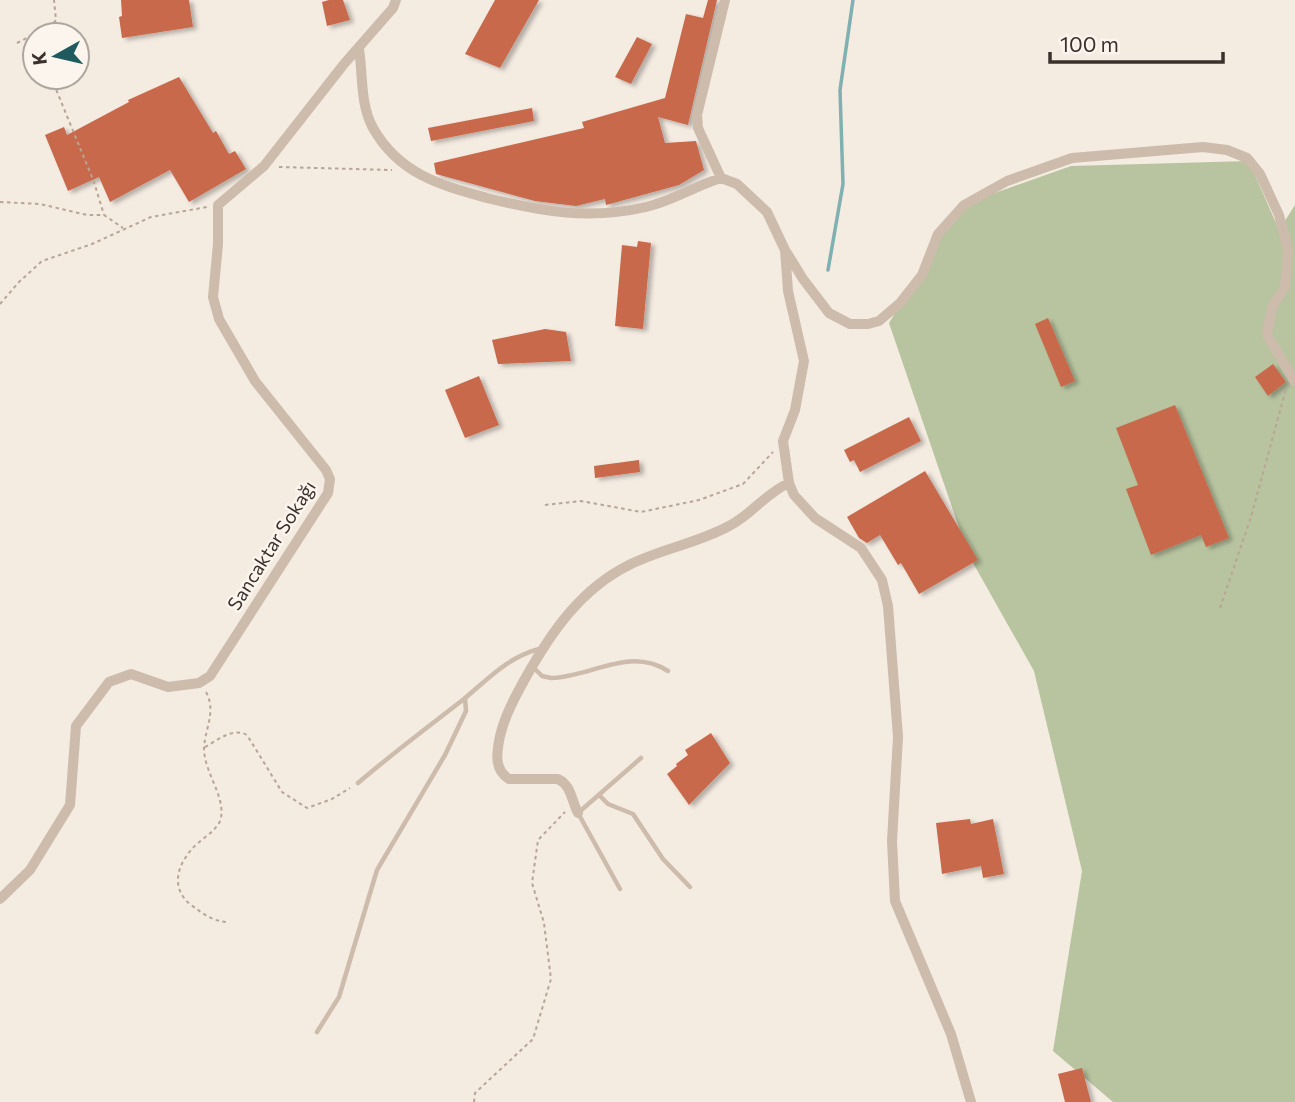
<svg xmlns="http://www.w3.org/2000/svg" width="1295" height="1102" viewBox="0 0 1295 1102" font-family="Commissioner,sans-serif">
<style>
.green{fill:#b8c4a0}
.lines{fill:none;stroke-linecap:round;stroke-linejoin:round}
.stream{stroke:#7fb0b2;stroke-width:3.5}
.building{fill:#c8694b;filter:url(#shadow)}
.path{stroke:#b9a596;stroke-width:2;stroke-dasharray:3.5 3.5;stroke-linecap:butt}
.lane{stroke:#cdbbac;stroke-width:4.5}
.street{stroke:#cdbbac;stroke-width:10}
.labels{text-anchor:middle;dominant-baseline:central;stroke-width:5;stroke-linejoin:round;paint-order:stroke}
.street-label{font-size:19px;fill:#3b302b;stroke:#fbf5ee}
</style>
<defs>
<filter id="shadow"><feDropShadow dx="4" dy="2.5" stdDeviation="2" flood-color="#0004"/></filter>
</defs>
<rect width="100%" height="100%" fill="#f4ebe1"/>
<path class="green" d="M1249,161l30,69 16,-25v897h-182l-60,-51 29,-180 -48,-200 -66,-117 -79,-231 72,-118 110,-39z"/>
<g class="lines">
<path class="stream" d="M828,270l15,-86 -3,-94 13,-90"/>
</g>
<path class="building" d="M121,0h68l4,27 -71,11 -3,-21 3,-1z
M329,0h14l7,20 -23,6 -5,-24z
M495,0h44l-39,68 -35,-14z
M708,0h9l-29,125 -30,-8 7,26 31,-2 8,29 -25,15 -73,20 -1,-6 -29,7 -41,-5 -99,-27 -2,-11 150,-35 -2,-6 83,-24 21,-84 17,4z
M637,37l15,7 -21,40 -16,-7z
M179,77l34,56 3,-2 13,23 6,-3 11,18 -57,33 -19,-32 -60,32 -11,-25 -31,14 -23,-56 19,-8 3,8 62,-33 -1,-2z
M532,108l2,13 -103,20 -3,-13z
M638,241l13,2 -8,86 -28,-3 7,-81 15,2z
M1048,318l27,63 -14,6 -26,-63z
M545,329l21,3 5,29 -73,3 -6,-24z
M1273,364l13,18 -18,14 -13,-19z
M479,376l20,49 -34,13 -20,-48z
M1175,405l54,133 -23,9 -5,-12 -50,20 -25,-66 12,-4 -22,-57z
M909,417l12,24 -61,31 -6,-12 -4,2 -6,-12z
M639,460l1,12 -45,6 -1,-12z
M925,471l53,89 -59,34 -18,-31 -3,2 -18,-30 -13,8 -8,-5 -12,-21z
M711,733l19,30 -41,42 -22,-31 10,-8 -1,-2 12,-9 -3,-5z
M970,819l1,5 22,-5 11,55 -21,4 -2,-12 -39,8 -6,-51z
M1082,1068l9,34h-26l-7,-28z"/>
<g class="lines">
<path class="path" d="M17,43l35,-18 4,-5 -2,-20
M51,77l43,105 10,33
M279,167l113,3
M0,202l40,2 47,11h17l19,13
M0,304l19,-22 23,-21 50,-17 59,-27 56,-10
M545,505l36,-4 60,11 58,-12 44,-16 30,-32
M1220,608l31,-91 35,-128
M206,692c11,20 -2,38 -2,58 1,23 21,46 17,68 -3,13 -21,21 -29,31 -16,18 -21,40 -1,56 13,9 22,17 38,17
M205,747c13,-7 28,-20 42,-12l35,57 25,16 25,-9 18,-11
M474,1102l1,-9 58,-54 18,-60 -7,-56 -12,-40 6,-43 27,-28"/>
<path class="lane" d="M533,667l9,9 9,2c40,-1 78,-32 117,-7
M358,783c35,-30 70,-56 106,-84 24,-20 44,-42 75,-50
M599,795l9,9 25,10 30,45 27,28
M620,889l-42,-76 63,-55
M317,1032l22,-35 38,-127 68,-115 21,-44 -1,-13"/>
<path class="street" d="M359,49c4,26 1,55 14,79 26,46 67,57 114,70 56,14 102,22 159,9 26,-6 49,-21 75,-29l16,6 30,28 18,38 3,41 16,70 -9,49 -12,31 6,42 5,12 21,23 46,30 21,32 6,26 10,131 -6,104 3,60 56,133 20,68
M721,178l-23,-50 -1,-13 28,-115
M787,253l16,26 26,34 21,11h18l11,-3 21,-18 22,-28 16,-41 26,-29 43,-24 65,-23 131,-11 24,3 20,8 13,16 19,41 9,35 -3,37 -13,20 -5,28 28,47
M578,813c-7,-13 -6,-27 -20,-34h-49c-16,-10 -12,-28 -9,-43 5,-21 16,-41 26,-59 26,-46 55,-88 103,-112 32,-16 69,-22 100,-39 22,-11 37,-33 60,-43
M0,899l30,-29 40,-65 6,-79 33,-44 22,-8 37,13 31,-4 11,-7 118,-183 2,-14 -4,-9 -71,-89 -36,-62 -6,-22 5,-53v-39l46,-39 80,-102 49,-56 3,-8"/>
</g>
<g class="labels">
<g class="street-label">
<text transform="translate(271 545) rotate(-58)">Sancaktar Sokağı</text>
</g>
</g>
<g transform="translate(56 56) rotate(262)"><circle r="33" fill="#fbf5ee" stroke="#aea6a0" stroke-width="2"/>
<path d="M0-5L12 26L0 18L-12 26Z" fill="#1f5a5e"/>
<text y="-10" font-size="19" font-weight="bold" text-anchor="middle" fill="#3b302b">K</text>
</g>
<path d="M1050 52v10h173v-10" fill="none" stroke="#3b302b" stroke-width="3.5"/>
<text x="1060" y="52" font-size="21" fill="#3b302b" stroke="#fbf5ee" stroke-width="5" paint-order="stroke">100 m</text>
</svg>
